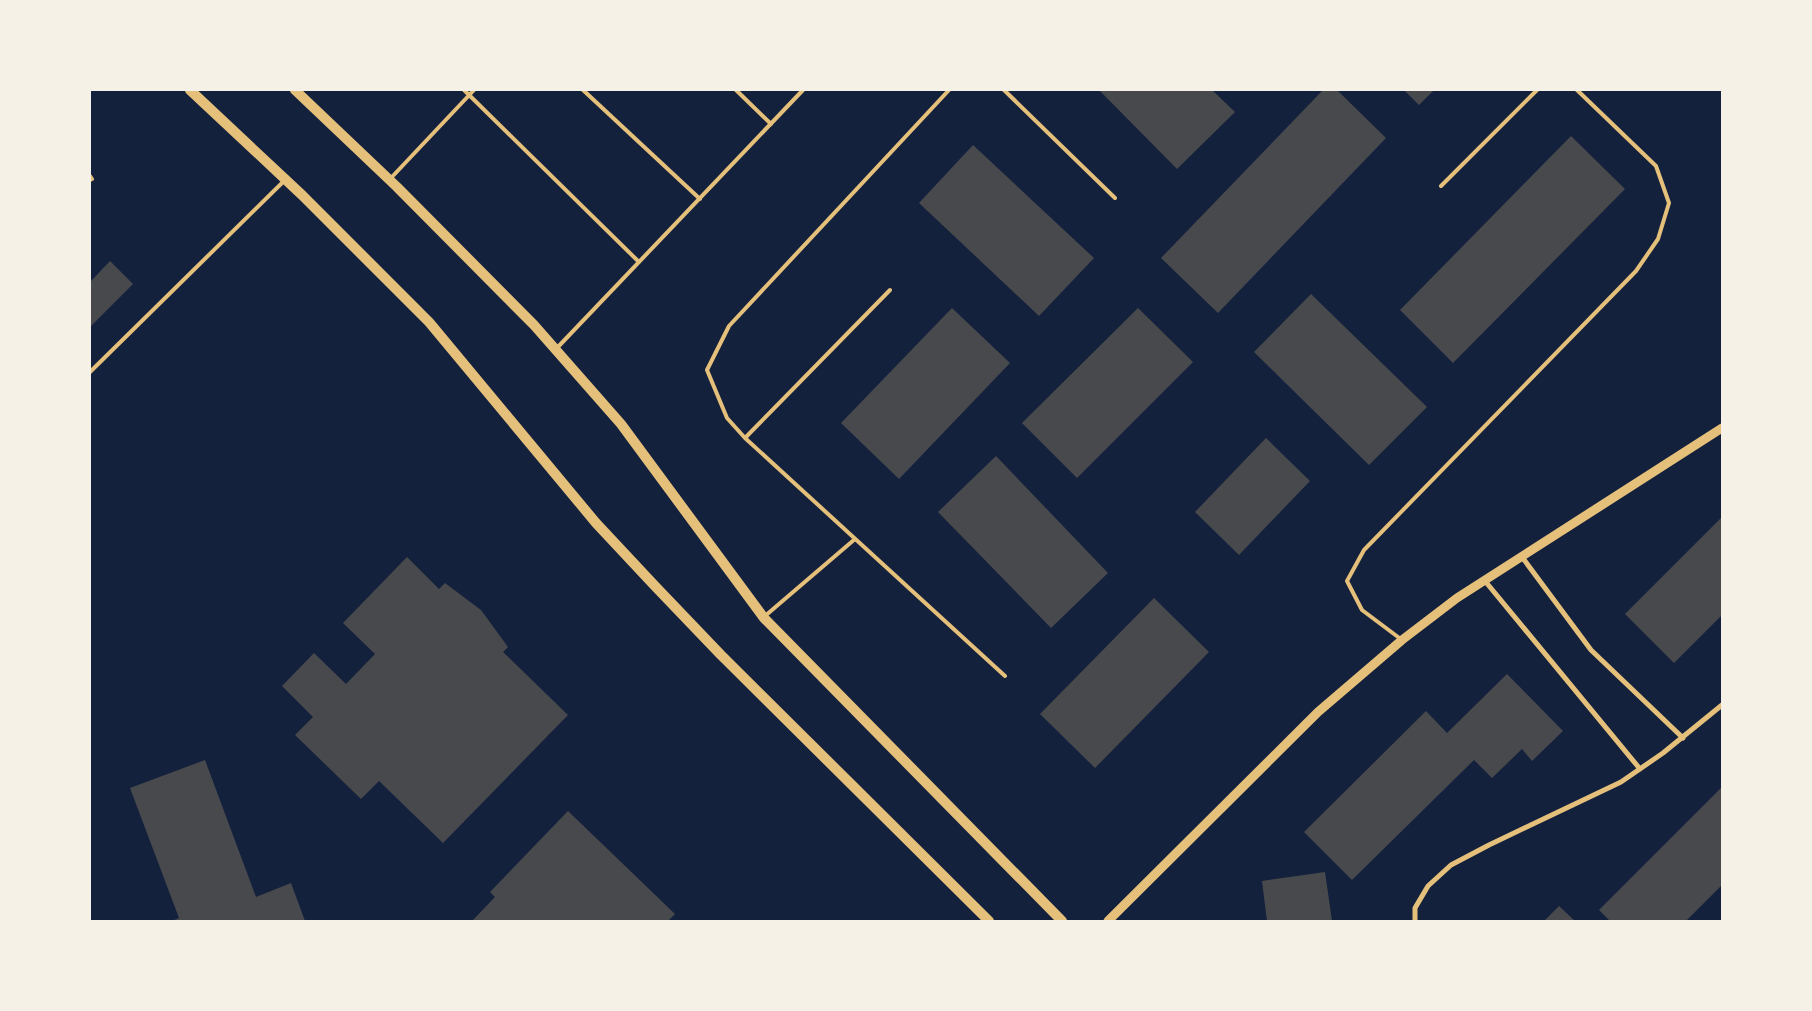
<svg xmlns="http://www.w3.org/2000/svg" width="1812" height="1011" viewBox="0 0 1812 1011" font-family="Ubuntu,sans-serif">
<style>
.building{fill:#48494c}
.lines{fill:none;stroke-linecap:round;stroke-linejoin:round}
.service{stroke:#e5c07b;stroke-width:4}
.minor{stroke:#e5c07b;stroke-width:5}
.tertiary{stroke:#e5c07b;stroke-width:9}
.secondary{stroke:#e5c07b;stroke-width:10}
</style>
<rect width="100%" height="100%" fill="#14213d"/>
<path class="building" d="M1099,90h113l23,22 -58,57z
M1323,90h14l49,48 -168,175 -57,-55z
M1404,90h30l-15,15z
M1571,136l54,53 -172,174 -53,-53z
M973,145l121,113 -55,58 -120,-113z
M110,261l23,23 -43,43v-45z
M1311,294l116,113 -58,58 -115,-113z
M952,308l58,55 -111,116 -58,-56z
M1138,308l55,54 -116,116 -55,-55z
M1266,438l44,43 -71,74 -44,-43z
M996,456l112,117 -57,55 -113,-116z
M1722,517v98l-48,48 -49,-49z
M407,557l32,32 6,-6 36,27 27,37 -5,5 65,63 -125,128 -64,-62 -18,18 -66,-64 18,-18 -31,-31 32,-33 32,31 29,-30 -32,-31z
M1154,598l55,54 -114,116 -55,-54z
M1507,674l56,57 -31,30 -10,-12 -30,29 -18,-18 -122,120 -48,-48 122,-121 21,22z
M205,760l51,137 35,-14 14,38h-133l7,-3 -49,-130z
M1722,787v98l-36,36h-76l-11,-11z
M568,811l107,103 -7,7h-196l23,-24 -5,-5z
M1325,872l7,49h-65l-5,-40z
M1559,906l16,15h-31z"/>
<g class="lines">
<path class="service" d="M464,90l175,172
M583,90l117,109
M736,90l35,34
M949,90l-220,236 -22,44 20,48 18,20 260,238
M1004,90l111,108
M90,176l2,3 -2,1
M390,179l84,-89
M1441,186l96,-96
M556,349l247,-259
M90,372l195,-192
M745,438l145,-148
M765,616l90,-77
M1402,640l-40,-30 -15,-29 17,-31 272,-279 22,-32 11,-36 -13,-37 -79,-76"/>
<path class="minor" d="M1522,557l69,93 92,88
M1485,581l155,188
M1415,921v-13l13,-22 23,-21 38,-20 132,-63 42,-29 59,-48"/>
<path class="tertiary" d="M1108,921l210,-209 84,-72 55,-42 265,-170"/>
<path class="secondary" d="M190,90l112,105 127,127 167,201 58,62 67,70 268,266
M295,90l102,97 137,138 87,99 143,194 298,303"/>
</g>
<rect width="1812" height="1011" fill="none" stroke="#f6f1e7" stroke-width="182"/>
</svg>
